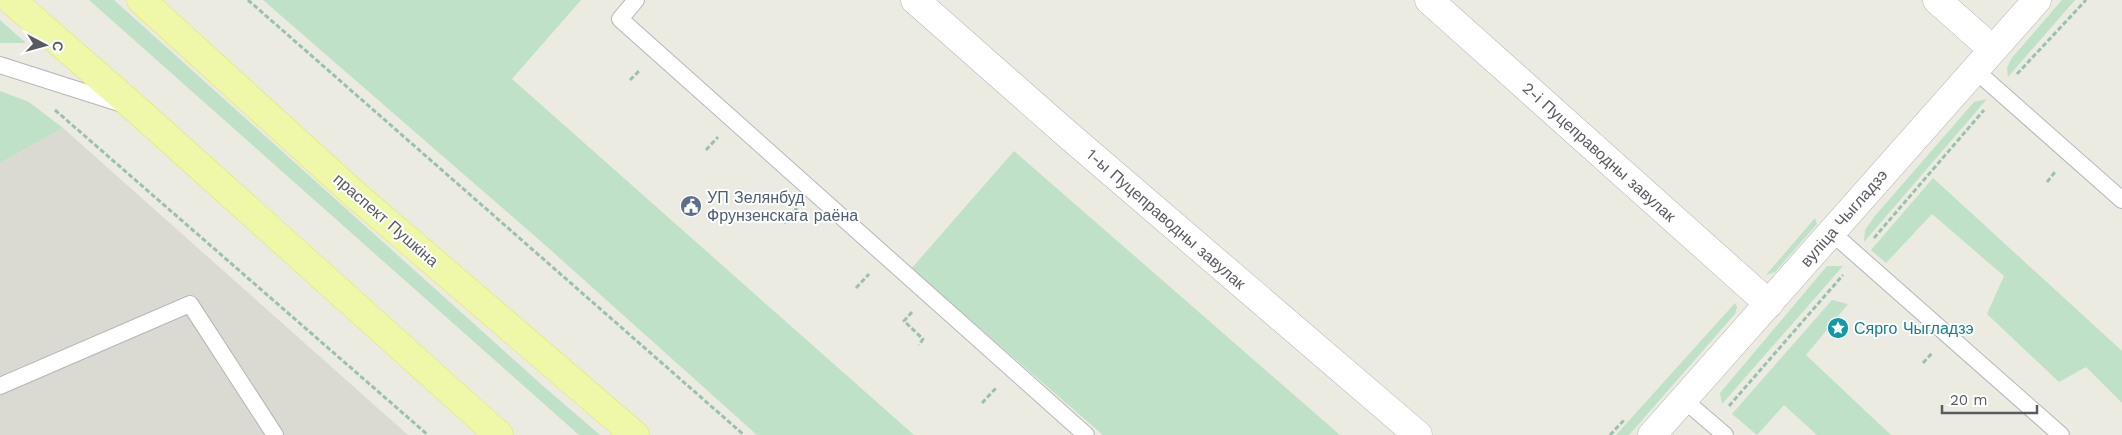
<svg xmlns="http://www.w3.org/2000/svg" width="2122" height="435" viewBox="0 0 2122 435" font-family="'Work Sans',sans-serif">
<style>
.industrial{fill:#dadad3}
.green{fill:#bfe1c8}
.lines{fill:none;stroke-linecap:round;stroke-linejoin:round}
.lane-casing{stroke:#b3b5ba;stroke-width:18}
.street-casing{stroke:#b3b5ba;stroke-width:29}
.primary-casing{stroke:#e5e460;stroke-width:29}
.path{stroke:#99c1af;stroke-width:3;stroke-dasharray:5 2.5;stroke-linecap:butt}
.lane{stroke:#fff;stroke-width:16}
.street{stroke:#fff;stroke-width:28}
.primary{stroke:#eff8a9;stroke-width:28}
.labels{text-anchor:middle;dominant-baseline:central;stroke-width:4;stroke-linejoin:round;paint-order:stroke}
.street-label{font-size:16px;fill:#595b60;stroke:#fff}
.service-label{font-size:16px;fill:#4e5e75;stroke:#fff;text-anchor:start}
.culture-label{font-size:16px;fill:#0d838f;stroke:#fff;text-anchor:start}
</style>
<rect width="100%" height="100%" fill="#ebebe1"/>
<path class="industrial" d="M63,128l345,307h-408v-272z"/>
<path class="green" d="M89,0h25l428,385 58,50h-21z
M263,0h318l-69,79 402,356h-157l-212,-190z
M2062,0h13l-67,77 -1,-9 4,-9z
M0,20l26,23h-26z
M0,91l29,11 34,26 -63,35z
M1987,99l-123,143 1,-12 9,-13 100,-115z
M1014,151l326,284h-237l-192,-166z
M1933,178l189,173v52l-36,-36 -27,15 -72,-68 17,-38 -72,-62 -46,49 -15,-13z
M1815,218l2,6 -42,48 -9,3z
M1827,266h16l-121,138 -2,-11z
M1832,300l16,4 -42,51 85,80h-74l-33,-30 -27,30 -25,-21z
M1735,303l2,4 -2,7 -106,121h-13z"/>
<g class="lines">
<g class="lane-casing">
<path id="lane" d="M636,0l-16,19 466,416
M0,65l122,39
M1975,70l147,130
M1831,232l230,203
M0,386l190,-82 85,131
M1683,399l42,36"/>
</g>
<g class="street-casing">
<path id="street" d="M915,0l152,134 351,301
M1429,0l340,304
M1937,0l55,49
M1652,435l385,-435"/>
</g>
<g class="primary-casing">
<path id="primary" d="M11,0l124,108 364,327
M141,0l211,192 283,243"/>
</g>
<path class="path" d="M248,0l496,435
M2017,74l69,-74
M630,80l10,-10
M55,110l373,325
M706,150l12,-13
M2047,182l8,-10
M784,223l13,-15
M1874,238l110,-128
M856,288l13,-14
M912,312l-8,9 19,18 -4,6
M1923,363l10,-11
M982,403l15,-16
M1729,406l114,-131
M1610,435l15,-16"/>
<use href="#lane" class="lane"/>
<use href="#street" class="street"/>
<use href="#primary" class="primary"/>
</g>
<defs>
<g id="civic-disc" transform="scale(1.125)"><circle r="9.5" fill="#5c6f8a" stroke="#fff"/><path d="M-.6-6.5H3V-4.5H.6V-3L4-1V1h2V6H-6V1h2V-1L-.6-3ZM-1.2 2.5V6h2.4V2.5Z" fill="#fff"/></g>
<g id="sight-disc" transform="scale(1.125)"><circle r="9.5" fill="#0f9aa8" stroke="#fff"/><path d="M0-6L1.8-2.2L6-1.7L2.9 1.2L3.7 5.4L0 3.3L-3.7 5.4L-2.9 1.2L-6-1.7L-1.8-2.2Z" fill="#fff"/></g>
</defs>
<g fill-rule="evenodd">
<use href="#civic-disc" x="691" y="206"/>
<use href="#sight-disc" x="1838" y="328"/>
</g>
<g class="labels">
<g class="street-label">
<text transform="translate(1599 152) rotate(42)">2-і Пуцеправодны завулак</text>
<text transform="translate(1844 218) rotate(-49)">вуліца Чыгладзэ</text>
<text transform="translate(1166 219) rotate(41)">1-ы Пуцеправодны завулак</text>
<text transform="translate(386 220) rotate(41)">праспект Пушкіна</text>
</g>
<g class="service-label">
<text x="707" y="197">УП Зелянбуд<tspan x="707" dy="18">Фрунзенскага раёна</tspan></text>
</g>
<g class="culture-label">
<text x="1854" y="328">Сярго Чыгладзэ</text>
</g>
</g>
<g transform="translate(45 45) rotate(96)" stroke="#ffffff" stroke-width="4" paint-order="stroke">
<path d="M0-4L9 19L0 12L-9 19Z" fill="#595b60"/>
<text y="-8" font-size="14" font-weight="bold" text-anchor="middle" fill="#595b60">С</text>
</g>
<path d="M1942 405v8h95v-8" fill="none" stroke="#595b60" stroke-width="2.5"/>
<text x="1950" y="405" font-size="15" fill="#595b60" stroke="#ffffff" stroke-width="4" paint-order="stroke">20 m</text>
</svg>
